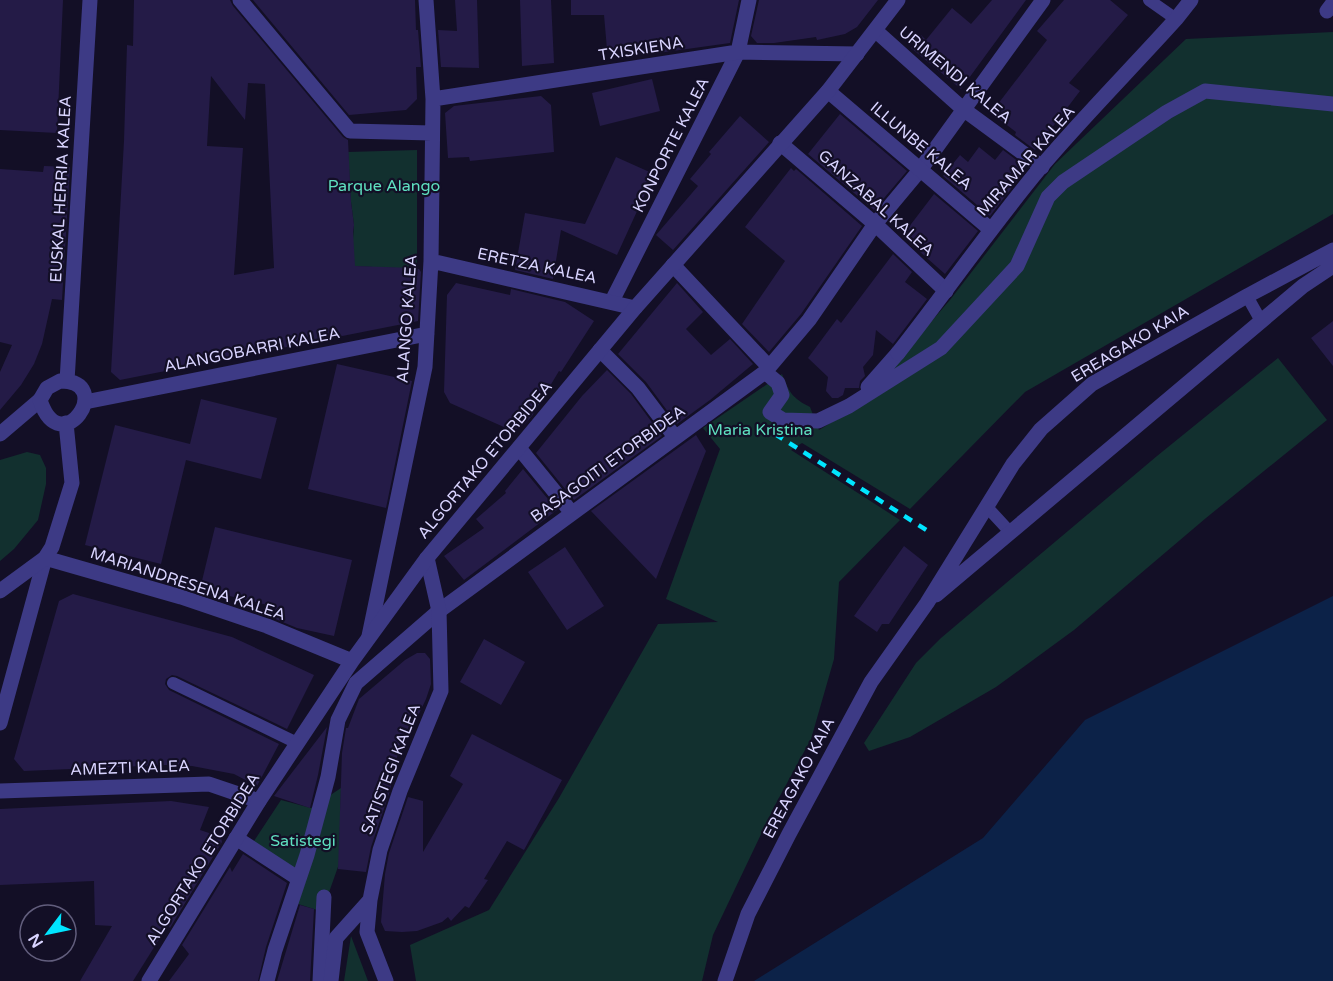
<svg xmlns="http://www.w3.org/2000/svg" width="1333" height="981" viewBox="0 0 1333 981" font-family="'Varela Round',sans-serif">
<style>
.green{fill:#12302f}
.water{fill:#0c2248}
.building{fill:#241b47;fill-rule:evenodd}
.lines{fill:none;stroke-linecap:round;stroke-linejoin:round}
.service{stroke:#3d3a85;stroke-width:12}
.pedestrian{stroke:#3d3a85;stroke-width:15}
.minor{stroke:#3d3a85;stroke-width:15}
.tertiary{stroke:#3d3a85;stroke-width:15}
.rail{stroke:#00e5ff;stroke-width:4.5;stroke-dasharray:9 8;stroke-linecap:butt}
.labels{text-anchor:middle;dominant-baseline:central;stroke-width:4.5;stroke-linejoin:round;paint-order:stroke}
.street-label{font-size:16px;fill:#d9d4ff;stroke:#130f26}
.park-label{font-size:16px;fill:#5fe0c0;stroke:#130f26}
</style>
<rect width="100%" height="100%" fill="#130f26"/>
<path class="green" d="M1333,32v182l-308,178 -115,117 -108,-66 -11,7 109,70 -61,62 -5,77 -23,80 -37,68 -61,128 -11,46h-286l-6,-36 79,-35 70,-112 99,-174 60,-2 -52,-23 54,-150 -17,-21 79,-54c7,18 10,24 28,33l9,23 38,-23 93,-107 105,-136 131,-125z
M417,150v119l-66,-3 3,-41 -3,-23 -3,-50z
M1278,358l49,62 -121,98 -132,112 -78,57 -86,50 -41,14 -5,-8 52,-80 25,-25 216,-182z
M27,452l13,3 6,13v16l-8,36 -24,29 -14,12v-101z
M341,788l-2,76 -12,34 -10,12 -22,-7 -3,-29 -40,-30 29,-44 30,8z
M351,936l17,45h-24z"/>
<path class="water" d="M1333,596v385h-579l229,-143 102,-118z"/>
<path class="building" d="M0,0h63l-6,133 -57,-3z
M134,0h96l3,6 110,131 5,3 3,62 3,23 -1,7 2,34 59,2 5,1 2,3 -3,49 -298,59 -9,-8 13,-231 3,-96 6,1zM211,76l34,44 3,-37 17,1 9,184 -40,7 9,-127 -36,-2z
M253,0h162l1,30h2l3,37h-5l1,32 -11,11 -57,5z
M455,0h22l2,68 -38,-1 -3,-37 19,1z
M520,0h31l3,63 -32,3z
M571,0h168l-9,43 -79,11 -1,-8 -43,3 -3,-34h-33z
M759,0h119l-21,27 -12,7 -28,6 -1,-3 -42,6h-17l-6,-7z
M992,0h34l-65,89 -50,-41 10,-13 5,5 26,-32 19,16z
M1064,0h46l18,15 -59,68 11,8 -45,59 -20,-15 1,-3 -25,-19 56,-73 -10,-9z
M652,79l8,32 -60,15 -8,-33z
M541,96l10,9 3,47 -84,9 -1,-4 -21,1 -3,-45 9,-7z
M840,114l67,57 -33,39 -66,-56z
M740,116l29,26 -96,108 -17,-15 42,-49 -8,-7 21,-25 -2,-2z
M979,147l16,13 8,-10 20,15 -2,4 3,3 -34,44 -47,-40 17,-21 8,7z
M616,157l38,17 -37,81 -56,-25 -8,49 -38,-9 10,-57 60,11z
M44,166l26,1 -8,133 -10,-1 -10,45 -8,20 -13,21 -21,25v-38l12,-27 -12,-3v-173l43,3z
M791,168l3,3 2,-2 66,57 -61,88 -32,38 -27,-28 43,-63 -40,-34z
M934,194l44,37 -33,43 -43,-38z
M893,254l19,18 -7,10 22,17 -34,45 -17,-14 -3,25 -10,12 2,9 -5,5 -1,7h-14l-2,7 -5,3h-6l-6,-7 2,-14 -20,-19 29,-39 4,4z
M456,283l54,12 1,-6 54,13 29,19 -33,51 -2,-1 -27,45 -7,8 -12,7 -63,-28 -6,-11 3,-97z
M677,283l26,29 -17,17 25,26 19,-16 23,25 -43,36 -33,24 -31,-42 -28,-28z
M1333,321v45l-22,-28z
M337,364l75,17 -26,127 -78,-19z
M607,370l24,24 31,42 -88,64 -38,-47 46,-57z
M201,399l76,19 -16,61 -75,-19 -25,104 -76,-19 30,-120 75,19z
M696,435l10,16 -50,128 -65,-68z
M523,469l34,41 -93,70 -20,-24 40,-28 -8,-9 30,-26 -1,-2z
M215,527l137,33 -18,76 -37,-8 -24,-10 3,-11 -76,-18z
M904,546l24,19 -39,59h-7l-5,8 -23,-16z
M565,547l39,59 -37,24 -39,-58z
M73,594l159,43 82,38 -27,54 -110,-53 -5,-1 -6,4 -1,5 4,6 110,54 -22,42 -23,-12 -42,-8 -27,-1 -141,6 -10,-12 45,-158z
M484,639l41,23 -24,43 -41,-23z
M417,653h8l5,6 1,25 -5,15 -19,40 -5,-5 -12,57 -19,56 -5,25 -28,-3 4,-116 4,-25h2l11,-29 46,-39z
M327,727l-9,48 -8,33 -36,-12z
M472,734l90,46 -38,70 -17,-9 -23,38 4,1 -19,28 -4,-2 -14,15 -3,-4 -6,5 -25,9 -15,1 -17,-1 -4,-9 4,-48 4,-21 19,-56 15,4v51l40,-68 -13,-8z
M171,801l38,6 -9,23 21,7 1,5 -52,86 -2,-3 -35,56h-53l32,-55 -17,-1 -1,-44 -94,4v-76z
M243,854l44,29 -21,64 -8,34h-89l20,-27 -7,-9 48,-78 2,5z
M300,905l14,4 -4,72h-33z"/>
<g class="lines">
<path class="service" d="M1149,0l27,19
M1247,296l14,25
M986,506l24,26
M173,683l124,60"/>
<path class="pedestrian" d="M1327,11l6,-8
M876,31l87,78 79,58
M780,143l95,81 71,67
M673,265l96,102
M612,301l126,-249
M600,350l38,38 37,49
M765,372l13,11 4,12 -12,17 13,8 35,1 31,-15 92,-58 76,-82 31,-69 15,-15 104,-70 38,-21 128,13
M868,387l30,-34
M519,448l53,65
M236,838l63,41
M267,981l8,-31 32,-95 21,-78 10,-57 18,-37 83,-72 326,-239 44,-52 66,-96 45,-54 123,-170
M320,981l4,-84"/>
<path class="minor" d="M240,0l110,131 82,2
M738,52l11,-52
M828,91l162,138
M433,99l305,-47 119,2
M431,261l204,47
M898,353c48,-61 92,-125 142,-185 43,-51 91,-99 136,-149l15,-19
M85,402l342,-68
M0,434l40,-34
M936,595l367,-309 30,-20
M369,636l56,-269 6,-106 2,-162 -7,-99
M0,723l45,-165
M0,791l209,-7 50,17
M370,900l-3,32 19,49
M331,981l5,-43 34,-38 10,-50 20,-59 41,-100 -2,-80 -12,-53
M725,981l23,-67 41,-80 82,-152 56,-79 86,-139 28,-35 51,-45 155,-88 86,-46"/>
<path class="tertiary" d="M60,381c57,-1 1,83 -20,19l7,-12z
M67,381l23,-381
M45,558l136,39 86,29 85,35
M0,591l45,-33 7,-11 20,-64 -6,-60
M149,981l110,-180 93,-140 75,-103 208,-250 193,-217 70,-91"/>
<path class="rail" d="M775,434l153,97"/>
</g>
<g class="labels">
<g class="street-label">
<text transform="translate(641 49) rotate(-9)">TXISKIENA</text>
<text transform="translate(955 75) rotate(40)">URIMENDI KALEA</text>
<text transform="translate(671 145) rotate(-63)">KONPORTE KALEA</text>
<text transform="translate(921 146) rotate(40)">ILLUNBE KALEA</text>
<text transform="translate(1026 161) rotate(-49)">MIRAMAR KALEA</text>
<text transform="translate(61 189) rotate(-87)">EUSKAL HERRIA KALEA</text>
<text transform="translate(876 203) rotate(42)">GANZABAL KALEA</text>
<text transform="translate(537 266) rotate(12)">ERETZA KALEA</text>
<text transform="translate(407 319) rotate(-86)">ALANGO KALEA</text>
<text transform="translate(1130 344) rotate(-31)">EREAGAKO KAIA</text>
<text transform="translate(252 350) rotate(-11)">ALANGOBARRI KALEA</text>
<text transform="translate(485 460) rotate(-50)">ALGORTAKO ETORBIDEA</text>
<text transform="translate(608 464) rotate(-36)">BASAGOITI ETORBIDEA</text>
<text transform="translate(188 584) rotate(18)">MARIANDRESENA KALEA</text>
<text transform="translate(130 768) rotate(-2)">AMEZTI KALEA</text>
<text transform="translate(391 769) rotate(-69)">SATISTEGI KALEA</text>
<text transform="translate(799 778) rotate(-62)">EREAGAKO KAIA</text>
<text transform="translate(203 859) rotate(-58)">ALGORTAKO ETORBIDEA</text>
</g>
<g class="park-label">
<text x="384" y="186">Parque Alango</text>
<text x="760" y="430">Maria Kristina</text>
<text x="303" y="841">Satistegi</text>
</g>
</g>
<g transform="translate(48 933) rotate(238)"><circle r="28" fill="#130f26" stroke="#625e7d" stroke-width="1.5"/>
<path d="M0-4.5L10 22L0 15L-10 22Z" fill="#00e5ff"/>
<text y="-9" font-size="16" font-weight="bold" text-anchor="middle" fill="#d9d4ff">N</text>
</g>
</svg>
